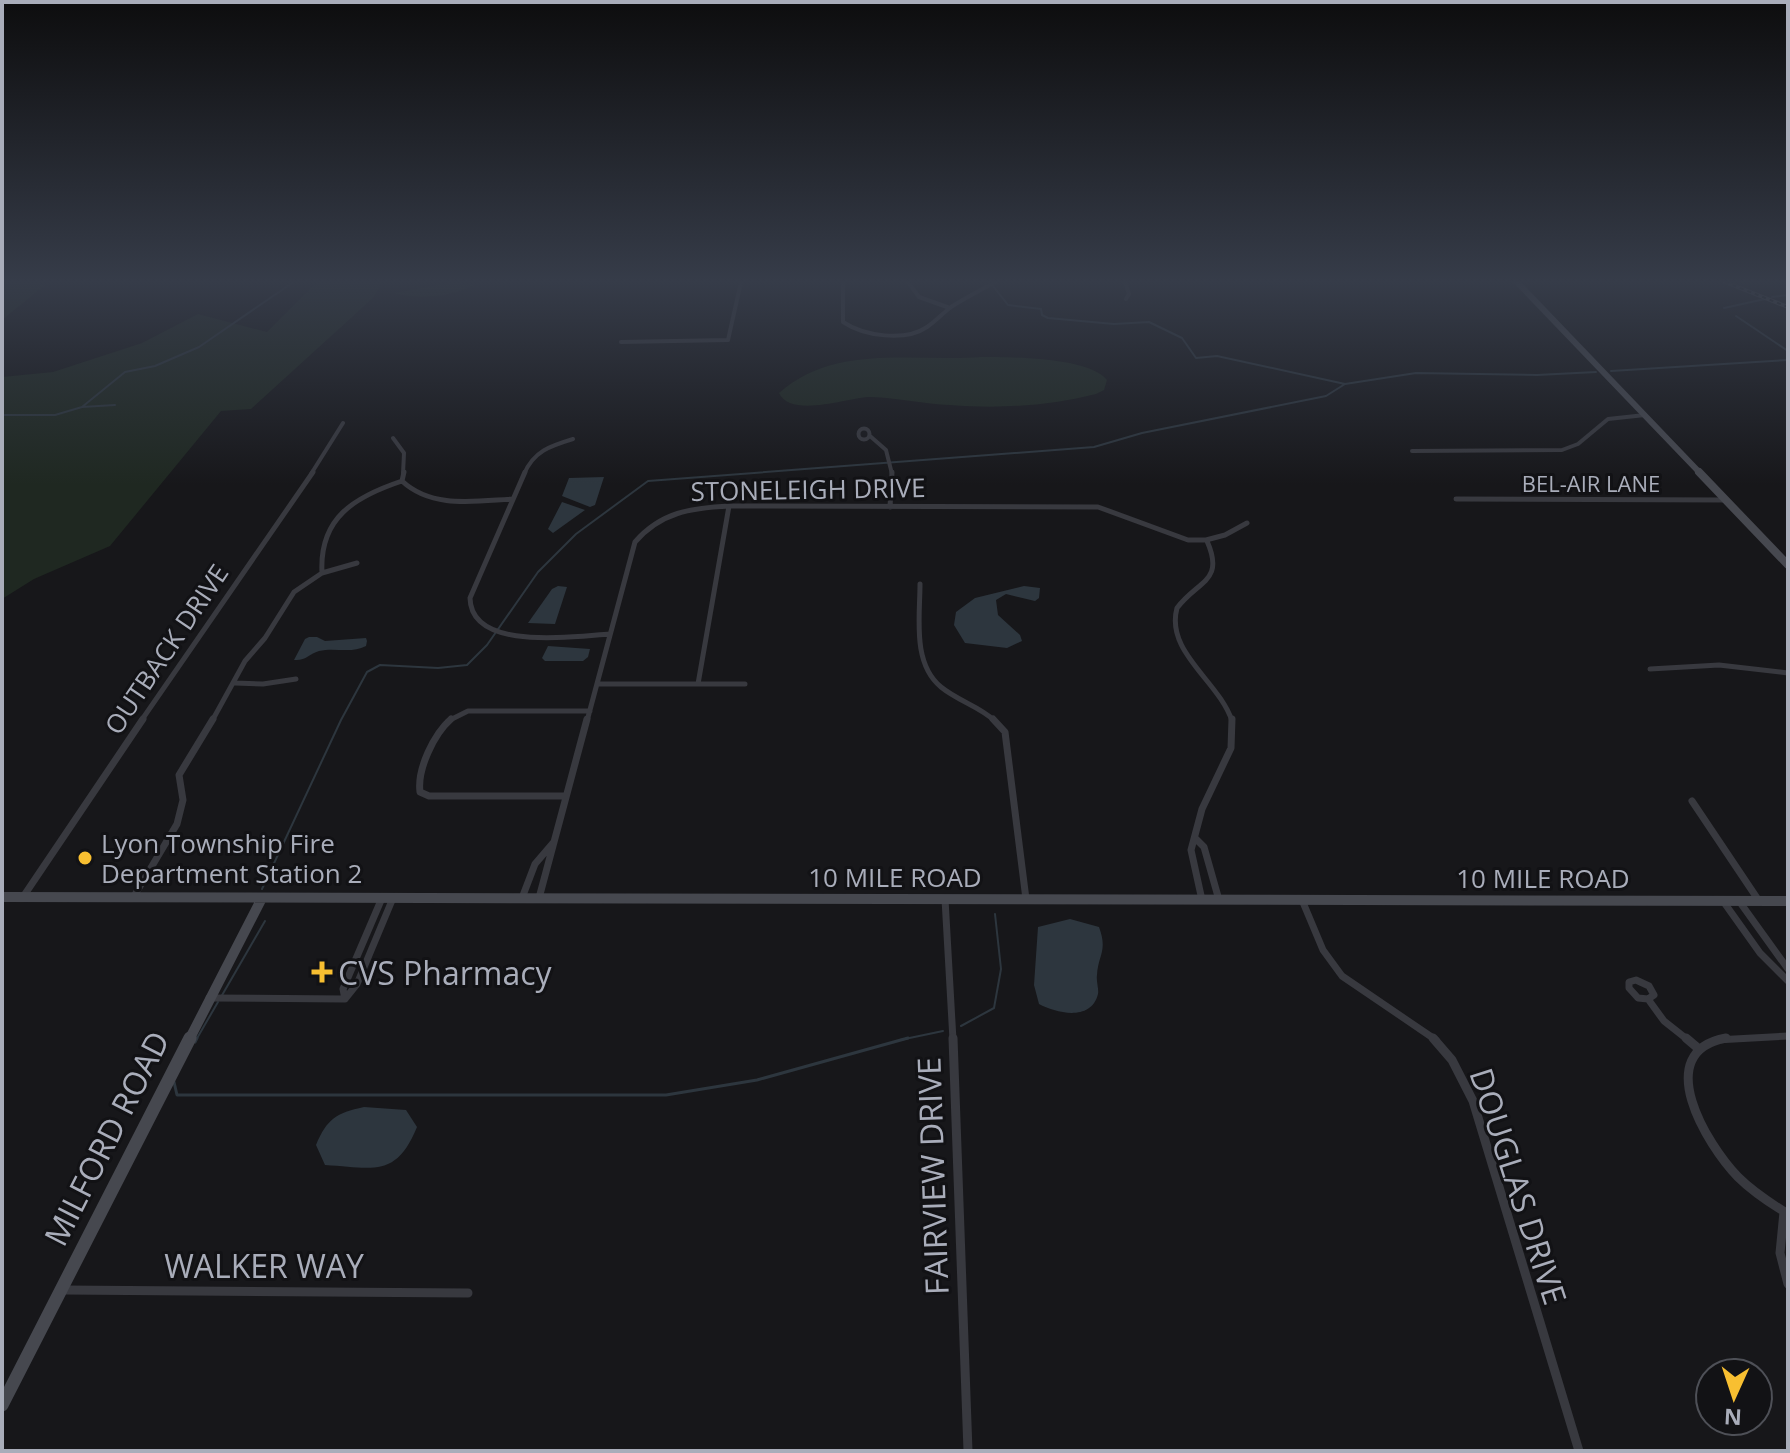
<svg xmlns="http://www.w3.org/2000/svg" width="1790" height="1453" viewBox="0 0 1790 1453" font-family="'Open Sans',sans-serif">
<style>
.green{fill:#1f2821}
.water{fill:#2d363e}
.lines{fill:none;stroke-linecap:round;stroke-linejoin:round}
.stream-far1{stroke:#2d363e;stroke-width:2}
.stream{stroke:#2d363e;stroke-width:3}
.street-far3{stroke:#38393f;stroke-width:4}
.street-far2{stroke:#38393f;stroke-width:5}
.street-far1{stroke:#38393f;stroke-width:7}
.street{stroke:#38393f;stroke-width:9}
.secondary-far3{stroke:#46484f;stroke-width:6}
.secondary-far2{stroke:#46484f;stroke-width:8}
.secondary-far1{stroke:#46484f;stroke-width:10}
.secondary{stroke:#46484f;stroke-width:13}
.rail-casing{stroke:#4b4d54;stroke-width:4}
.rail{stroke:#121215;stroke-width:2;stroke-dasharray:4;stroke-linecap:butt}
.poi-dot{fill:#f8bf31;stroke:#121215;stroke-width:3}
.labels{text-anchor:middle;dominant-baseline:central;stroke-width:6;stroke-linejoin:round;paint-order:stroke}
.far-street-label{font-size:22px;fill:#a9adba;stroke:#121215}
.street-label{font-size:26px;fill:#a9adba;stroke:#121215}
.poi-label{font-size:26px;fill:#a9adba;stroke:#121215;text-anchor:start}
.near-poi-label{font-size:32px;fill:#a9adba;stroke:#121215;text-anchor:start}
.near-street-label{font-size:32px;fill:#a9adba;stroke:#121215}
</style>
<rect width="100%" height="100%" fill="#17171a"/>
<path class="green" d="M2,282h35l8,3 -43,35z
M317,282h65l-8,15 -123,112 -30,2 -111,135 -76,33 -32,20v-222l51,-5 89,-29 56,-29 69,18z
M455,282l19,3c-21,12 -57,15 -80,8z
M981,357c29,0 108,0 126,23l-3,10 -8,4c-47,12 -97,15 -146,11 -26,-1 -52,-7 -79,-8 -22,0 -80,22 -92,-4 56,-50 134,-31 202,-36z"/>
<path class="water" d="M604,477l-9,28 -5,2 -28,-11 7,-18z
M562,502l23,8 -32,23 -5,-4z
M558,586l9,1 -12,37 -27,-1 24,-34z
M1024,586l16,2 -1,10 -4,3 -29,-7 -10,6 2,15 22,20 2,6 -15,7 -42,-5 -11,-18 2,-13 19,-14z
M309,637h8l8,4 41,-3 1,3 -1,5c-15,8 -31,1 -47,5 -10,3 -13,10 -25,9l11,-21z
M548,646l42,3 -2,8 -5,4h-38l-3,-3z
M1070,919l29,8c9,24 -1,28 -2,48 -1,6 2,14 1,19 -7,28 -42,19 -59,10l-5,-19 4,-58z
M364,1107l42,3 11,17c-21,51 -43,41 -92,38l-9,-20c11,-26 20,-32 48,-38z"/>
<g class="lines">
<path class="stream-far1" d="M993,286l15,19 33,4 1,6 6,3 66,6 35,-2 33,16 14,20 21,-2 128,28 71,-11 121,2 59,-3
M1772,297l16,-2
M1724,308l41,-9
M1736,316l52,35
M1611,371l177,-11
M82,407l43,-35 30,-6 44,-19 93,-64
M2,415h53l27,-8 33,-2
M262,889l79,-169 26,-48 13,-7 58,3 29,-3 20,-20 51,-73 38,-38 72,-53 446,-34 48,-14 184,-37 19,-12
M221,997l44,-76
M961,1026l33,-18 7,-39 -6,-55
M196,1040l22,-38
M900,1040l43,-9"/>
<path class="stream" d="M195,1042l2,-4
M174,1082l3,13h489l91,-15 151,-42"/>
<path class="street-far3" d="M843,282v40c21,14 62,20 84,5 9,-6 16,-14 24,-20 14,-9 30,-17 44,-25
M908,282l11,15 31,11
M1125,282l4,12 -3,5
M621,342l107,-2 13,-58
M858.5 434a5.5 5.5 0 1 1 11 0a5.5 5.5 0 1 1-11 0Z
M870,436l16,14 6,24
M393,438l11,15 -1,21
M1412,451l150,-1 16,-6 30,-25 37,-4
M311,474l32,-51
M524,474c10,-23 26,-28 49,-35"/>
<path class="street-far2" d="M525,472l-55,126c1,54 104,38 140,36
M402,481l2,-9
M402,481c30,28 73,20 111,18
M1456,499l269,1
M890,507l2,-35
M1207,541c18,41 -9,39 -30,67 -12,44 42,73 55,113
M322,573c-3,-55 32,-76 80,-92
M920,584c0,33 -8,79 21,103 17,14 38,19 54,34
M1650,669l69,-4 69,8
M235,683l28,1 33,-5
M597,684h148
M698,684l31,-178
M141,721l172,-249
M212,721l33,-60 20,-23 29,-46 28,-19 35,-10
M448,721l20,-10h122
M587,721l48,-179c26,-30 56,-34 94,-36l369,1 90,33h18l19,-5 22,-12"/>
<path class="street-far1" d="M451,719c-17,15 -34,50 -31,73l9,4h137
M993,719l12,13 21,167
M1692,801l67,100
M1196,839l8,8 15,53
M23,897l120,-178
M133,898l44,-74 6,-24 -4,-25 34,-56
M382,898l-39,91 2,10 12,-15 36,-86
M522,898l13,-34 18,-21
M539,898l48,-179
M945,899l8,141
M1202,900l-11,-50 11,-41 29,-61 1,-29
M1302,900l21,50 19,26 94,64
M1723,901l37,52 28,28
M1739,901l49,68
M1636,980l13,6 5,9 -6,4 -10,-1 -9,-10v-6z
M209,998l136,1
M1648,999l16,22 24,19
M1716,1040l72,-4"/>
<path class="street" d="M953,1038l15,413
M1433,1038l19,22 21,41 106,350
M1686,1038l13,11
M1726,1038c-76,14 -19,107 12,139 15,15 32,26 50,37
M1784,1212l-4,41 8,31
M64,1290l404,3"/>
<path class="secondary-far3" d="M1517,282l184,192"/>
<path class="secondary-far2" d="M1699,472l89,93"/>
<path class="secondary-far1" d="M2,897l1786,4
M189,1040l73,-142"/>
<path class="secondary" d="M2,1405l188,-367"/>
<g class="rail-casing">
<path id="rail" d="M1725,282l63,25"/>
</g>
<use href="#rail" class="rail"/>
</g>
<linearGradient id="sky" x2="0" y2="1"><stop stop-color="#0d0d0e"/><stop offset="0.58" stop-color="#363c49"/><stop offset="1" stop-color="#363c49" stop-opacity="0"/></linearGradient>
<rect width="1790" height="485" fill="url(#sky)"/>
<g class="poi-dot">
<circle cx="85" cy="858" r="8"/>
<path d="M318 960h8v8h8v8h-8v8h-8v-8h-8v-8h8z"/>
</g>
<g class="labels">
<g class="far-street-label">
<text x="1591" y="483">BEL-AIR LANE</text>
</g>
<g class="street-label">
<text transform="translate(808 489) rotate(-1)">STONELEIGH DRIVE</text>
<text transform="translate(166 649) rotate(-56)">OUTBACK DRIVE</text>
<text x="895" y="877">10 MILE ROAD</text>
<text x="1543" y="878">10 MILE ROAD</text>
</g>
<g class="poi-label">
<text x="101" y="843">Lyon Township Fire<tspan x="101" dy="30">Department Station 2</tspan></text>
</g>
<g class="near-poi-label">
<text x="338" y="972">CVS Pharmacy</text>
</g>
<g class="near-street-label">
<text transform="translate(106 1138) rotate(-63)">MILFORD ROAD</text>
<text transform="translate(932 1176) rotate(-92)">FAIRVIEW DRIVE</text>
<text transform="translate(1519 1186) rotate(72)">DOUGLAS DRIVE</text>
<text x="264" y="1265">WALKER WAY</text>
</g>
</g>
<rect width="1790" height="1453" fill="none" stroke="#a9adba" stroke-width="8"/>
<g transform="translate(1734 1397) rotate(183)"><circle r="38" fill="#121215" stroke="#4e5057" stroke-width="2"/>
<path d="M0-6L14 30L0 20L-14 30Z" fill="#f8bf31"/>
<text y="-12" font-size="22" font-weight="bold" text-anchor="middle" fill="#a9adba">N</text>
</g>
</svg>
